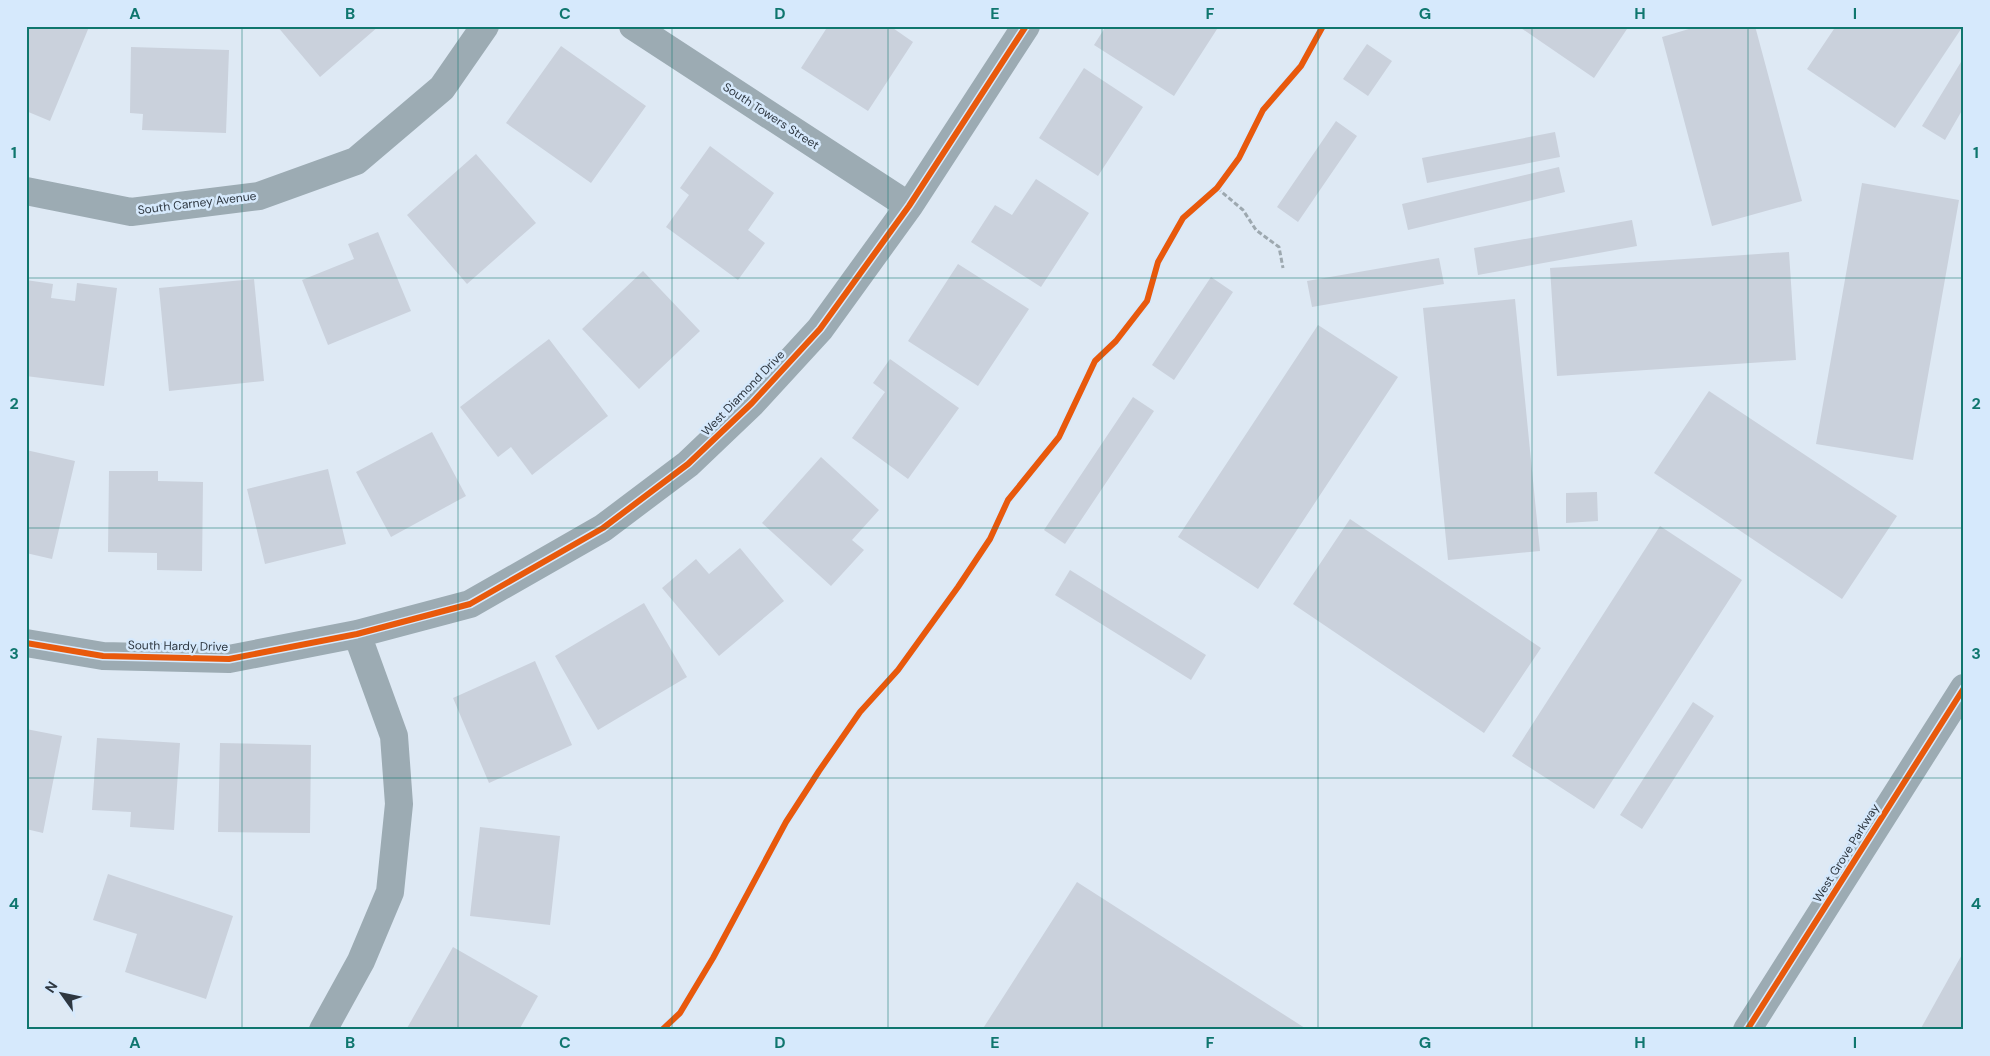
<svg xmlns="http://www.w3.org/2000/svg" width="1990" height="1056" viewBox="0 0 1990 1056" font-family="'DM Sans',sans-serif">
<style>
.building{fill:#cad1dc}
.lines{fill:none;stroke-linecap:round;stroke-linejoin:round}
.path{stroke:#9da8af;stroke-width:3;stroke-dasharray:5 2.5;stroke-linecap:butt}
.minor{stroke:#9cabb3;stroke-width:28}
.cycleway-casing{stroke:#d6e9fc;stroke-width:9}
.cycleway{stroke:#e8590c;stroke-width:6}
.grid{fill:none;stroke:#0f766e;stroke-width:1;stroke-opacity:0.55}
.labels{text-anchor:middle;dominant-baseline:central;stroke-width:5;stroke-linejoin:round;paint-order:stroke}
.street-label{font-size:12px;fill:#2e3740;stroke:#d6e9fc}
.neatline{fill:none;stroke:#0f766e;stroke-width:2}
.grid-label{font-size:16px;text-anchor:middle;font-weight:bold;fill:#0f766e}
</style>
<rect width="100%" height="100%" fill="#dee9f4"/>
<path class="building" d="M26,26l63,1 -39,94 -24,-10z
M277,26h102l-59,51z
M828,26h62l23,16 -45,69 -67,-43z
M1106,26h113l-45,70 -80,-51z
M1518,26h111l-35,52z
M1699,26h56l47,175 -90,25 -50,-189z
M1836,26h127l-68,102 -88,-59z
M1367,44l25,17 -24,35 -25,-17z
M561,46l85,60 -55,77 -85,-60z
M131,47l98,3 -3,83 -84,-3 1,-16 -13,-1z
M1964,57v50l-19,33 -23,-14z
M1084,68l59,39 -45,69 -59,-38z
M1336,121l21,15 -59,86 -21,-15z
M1555,132l5,25 -133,26 -5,-25z
M710,146l64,47 -26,37 17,13 -27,37 -72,-53 23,-32 -9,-7z
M476,154l60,69 -69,61 -60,-69z
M1559,167l6,25 -157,38 -6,-26z
M1036,179l53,34 -48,74 -70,-45 24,-37 17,10z
M1862,183l97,17 -46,260 -97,-16z
M1632,220l5,26 -159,29 -4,-27z
M378,232l33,79 -83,34 -26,-65 52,-21 -6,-15z
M1789,252l7,108 -239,16 -7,-108z
M1439,258l5,26 -132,23 -5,-26z
M958,264l71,45 -51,77 -70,-45z
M643,271l57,60 -61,58 -57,-60z
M1211,277l22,15 -59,88 -22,-15z
M254,279l10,102 -95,10 -10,-103z
M26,280l27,4 -2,14 24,3 2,-18 40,5 -13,98 -78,-10z
M1515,299l25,252 -92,9 -25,-252z
M1318,325l80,52 -140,212 -80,-52z
M549,339l59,77 -76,59 -21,-28 -13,10 -38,-50z
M890,359l69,49 -51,71 -56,-41 33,-46 -12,-9z
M1709,391l188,125 -55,83 -188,-126z
M1133,397l21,14 -89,133 -21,-14z
M432,432l34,64 -75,41 -35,-65z
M26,450l49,11 -23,98 -26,-6z
M821,457l58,53 -27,30 12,10 -33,36 -69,-63z
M328,469l18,75 -81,20 -18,-75z
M109,471h49v10l45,1 -1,89 -45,-1v-17l-49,-1z
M1597,492l1,29 -32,2v-30z
M1350,519l191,129 -57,85 -191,-129z
M1660,526l82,54 -148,229 -82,-53z
M740,548l44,53 -65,55 -57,-68 34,-29 13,15z
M1070,570l136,85 -15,25 -136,-85z
M644,603l43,74 -89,53 -43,-74z
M535,661l37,84 -83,38 -36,-85z
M1693,702l21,14 -72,113 -22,-14z
M26,729l36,7 -19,97 -17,-4z
M97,738l83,5 -6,87 -44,-3 1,-15 -39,-2z
M220,743l91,2 -1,88 -92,-1z
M480,827l80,9 -10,89 -80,-9z
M108,874l125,42 -27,83 -81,-27 12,-38 -44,-14z
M1077,882l231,148h-326z
M453,947l85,49 -19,34h-113z
M1964,951v79h-44z"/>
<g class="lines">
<path class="path" d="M1217,188l26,22 13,20 23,17 4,21"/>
<path class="minor" d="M633,26l276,180
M26,191l105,21 128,-16 97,-35 86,-73 43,-62
M26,643l77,13 126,3 128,-25 113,-30 133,-76 85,-64 64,-61 68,-74 89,-123 117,-180
M323,1030l38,-69 29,-69 9,-88 -5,-68 -37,-102
M1747,1030l217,-342"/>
<g class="cycleway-casing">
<path id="cycleway" d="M26,643l77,13 126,3 128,-25 113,-30 133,-76 85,-64 64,-61 68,-74 89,-123 117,-180
M662,1030l18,-17 33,-55 73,-136 33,-51 41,-59 38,-42 60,-83 32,-48 18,-39 51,-63 36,-76 21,-20 31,-40 11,-39 25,-44 34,-30 22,-30 24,-48 38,-44 22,-40
M1747,1030l217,-342"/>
</g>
<use href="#cycleway" class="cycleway"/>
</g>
<path class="grid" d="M242,26v1004M458,26v1004M672,26v1004M888,26v1004M1102,26v1004M1318,26v1004M1532,26v1004M1748,26v1004M26,278h1938M26,528h1938M26,778h1938"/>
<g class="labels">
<g class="street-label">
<text transform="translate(771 116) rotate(33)">South Towers Street</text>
<text transform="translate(197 203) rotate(-7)">South Carney Avenue</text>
<text transform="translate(743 393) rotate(-46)">West Diamond Drive</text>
<text transform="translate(178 646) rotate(1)">South Hardy Drive</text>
<text transform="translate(1846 853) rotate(-58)">West Grove Parkway</text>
</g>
</g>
<rect width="1990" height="1056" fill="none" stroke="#d6e9fc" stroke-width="55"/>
<g transform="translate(62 994) rotate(303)" stroke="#d6e9fc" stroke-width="4" paint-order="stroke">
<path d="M0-4L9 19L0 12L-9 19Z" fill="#2e3740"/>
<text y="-8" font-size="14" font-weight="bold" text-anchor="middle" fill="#2e3740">N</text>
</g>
<rect x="28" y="28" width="1934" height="1000" class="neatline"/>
<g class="grid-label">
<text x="135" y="19">A</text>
<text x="350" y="19">B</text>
<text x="565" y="19">C</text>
<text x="780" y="19">D</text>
<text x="995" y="19">E</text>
<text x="1210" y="19">F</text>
<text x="1425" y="19">G</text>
<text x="1640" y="19">H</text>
<text x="1855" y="19">I</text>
<text x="14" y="158">1</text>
<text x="1976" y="158">1</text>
<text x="14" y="409">2</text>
<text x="1976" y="409">2</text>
<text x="14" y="659">3</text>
<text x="1976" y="659">3</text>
<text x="14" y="909">4</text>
<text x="1976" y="909">4</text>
<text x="135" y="1048">A</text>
<text x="350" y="1048">B</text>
<text x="565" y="1048">C</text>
<text x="780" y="1048">D</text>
<text x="995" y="1048">E</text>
<text x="1210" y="1048">F</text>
<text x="1425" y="1048">G</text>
<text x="1640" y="1048">H</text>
<text x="1855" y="1048">I</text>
</g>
</svg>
